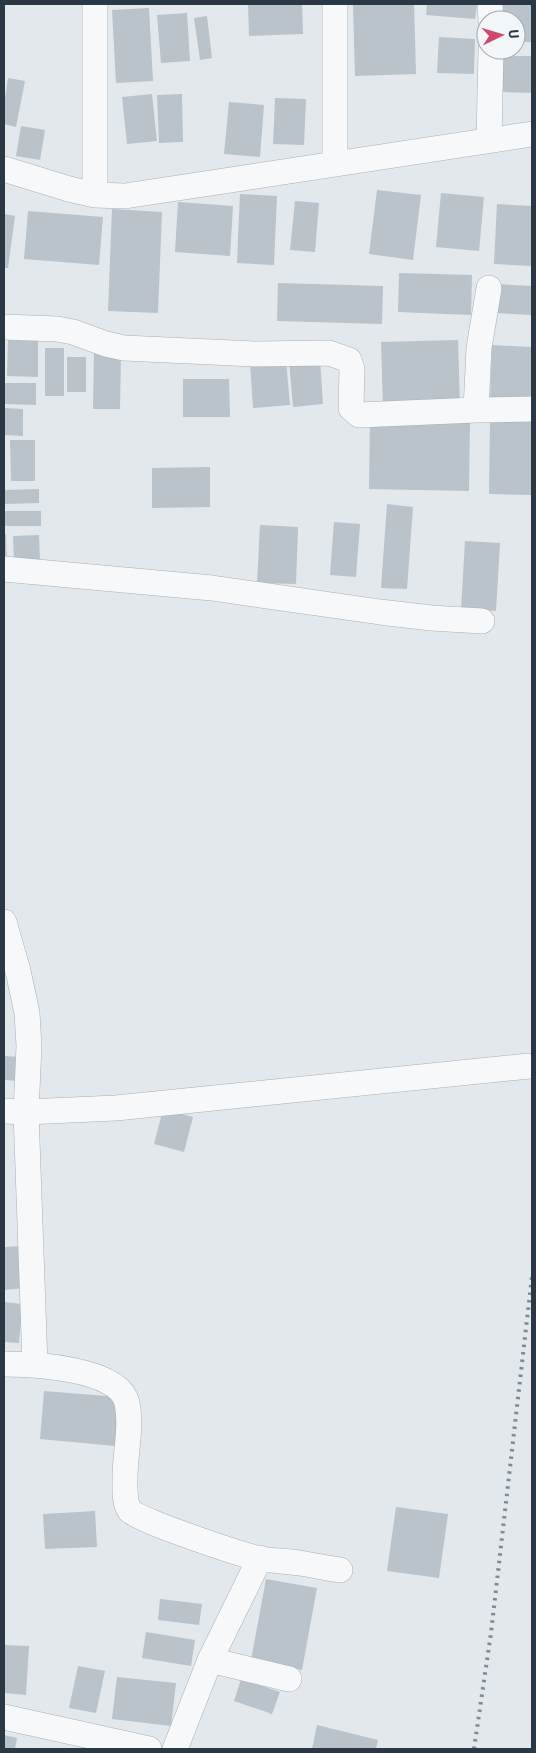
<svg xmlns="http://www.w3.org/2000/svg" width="536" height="1753" viewBox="0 0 536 1753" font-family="Barlow,sans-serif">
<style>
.building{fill:#bac2ca}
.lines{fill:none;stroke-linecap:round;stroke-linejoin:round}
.street-casing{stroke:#a8b0b7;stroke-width:26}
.street{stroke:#f6f8fa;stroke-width:25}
.rail{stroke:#7c8a96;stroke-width:4;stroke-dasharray:2.5 5;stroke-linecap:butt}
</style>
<rect width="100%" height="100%" fill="#e3e8ec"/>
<path class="building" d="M248,4h54l1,30 -54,2z
M353,4h61l2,70 -61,2z
M427,4h50l-2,15 -49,-4z
M499,4h33v38h-16v-22h-17z
M149,8l4,73 -37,2 -4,-73z
M187,13l3,48 -29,2 -4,-48z
M207,16l5,42 -12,2 -6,-42z
M439,37l36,2 -1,35 -37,-1z
M503,56h29v37l-29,-1z
M8,78l17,3 -9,46 -12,-3v-20z
M152,94l5,47 -30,3 -5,-47z
M182,94l1,48 -24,1 -2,-48z
M275,98l31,1 -2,46 -31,-1z
M229,102l35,3 -4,52 -36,-3z
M21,126l24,4 -5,30 -24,-4z
M377,190l44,5 -8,65 -44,-6z
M441,193l43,4 -5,54 -43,-4z
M240,194l37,2 -3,69 -37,-2z
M295,201l24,2 -4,49 -25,-2z
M178,202l55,4 -3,50 -55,-4z
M497,204l35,2v60l-38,-2z
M112,209l50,3 -4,101 -50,-2z
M28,211l75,6 -4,48 -75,-6z
M4,214l11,2 -7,52h-4z
M399,273l73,2 -1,40 -73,-3z
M278,283l105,3 -1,38 -105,-3z
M497,284l35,2v29l-37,-2z
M8,340l30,1v36l-31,-1z
M458,340l2,65 -77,2 -2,-65z
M492,345l40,2v56l-42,-2z
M45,348h19v48h-19z
M94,349l27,1 -1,59h-27z
M67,357h19v35h-19z
M320,359l3,45 -30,3 -4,-46z
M286,360l4,45 -37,3 -3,-45z
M183,379h46l1,38h-47z
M4,383h32v22l-32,-1z
M4,408l19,1v27l-19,-1z
M370,419l100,1 -1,71 -100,-2z
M490,421l42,1v73l-43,-1z
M10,440h25v41h-24z
M210,467v40l-58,1v-40z
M39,489v14l-35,1v-14z
M387,504l26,3 -6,82 -26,-1z
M4,511h37v15h-37z
M334,522l26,2 -4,53 -26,-2z
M260,525l38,2 -2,57 -39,-1z
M4,534h2l1,29h-3z
M39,535l1,26 -26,1 -1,-26z
M465,541l35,2 -4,68 -35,-2z
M4,1056l16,1 -1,24 -15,-1z
M163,1109l30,8 -9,35 -30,-8z
M22,1246l3,42 -21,2v-43z
M4,1302l18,2 -3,39 -15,-1z
M44,1391l75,6 -4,49 -75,-7z
M396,1507l52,7 -9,64 -52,-7z
M95,1511l2,36 -52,2 -2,-35z
M266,1579l51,9 -15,82 -51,-10z
M160,1599l42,5 -3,21 -41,-5z
M146,1632l49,8 -4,26 -49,-8z
M4,1645l25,1 -3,49 -22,-2z
M78,1666l27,5 -9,42 -27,-5z
M117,1677l59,6 -5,43 -59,-7z
M241,1679l39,13 -8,22 -38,-13z
M317,1725l61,15 -2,9h-64z
M4,1735l13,3 -2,11h-11z"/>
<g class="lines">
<g class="street-casing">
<path id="street" d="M95,4v191
M490,4l1,16
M489,139l2,-89
M335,163v-159
M4,169l65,20 26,6 30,1 407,-62
M4,327l53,2 16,3 33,12 18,4 131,6 74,-1 20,7 3,9 -1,39 8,7 117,-5 56,-1
M476,410l3,-62 10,-60
M4,569l208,19 168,24 51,6 51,3
M4,922l14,49 9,42 2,33 -3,66 9,252
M4,1111l22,1 90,-4 413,-42
M4,1364c28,0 116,4 123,39 5,25 -2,50 -2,75 0,10 -1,25 5,33 7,9 115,45 131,48 13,2 26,2 38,4 14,2 27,5 41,7
M210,1660l79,19
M4,1717l145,32
M175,1749l35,-89 50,-102"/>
</g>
<use href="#street" class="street"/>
<path class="rail" d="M474,1749l17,-116 41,-357"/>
</g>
<rect width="536" height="1753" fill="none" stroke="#2a3845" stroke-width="10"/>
<g transform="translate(501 35) rotate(85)"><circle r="24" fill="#f3f6f9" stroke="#a3aab1"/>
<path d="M0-4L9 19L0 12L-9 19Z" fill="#d24771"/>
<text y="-8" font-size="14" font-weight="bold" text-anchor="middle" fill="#2a3845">U</text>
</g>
</svg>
